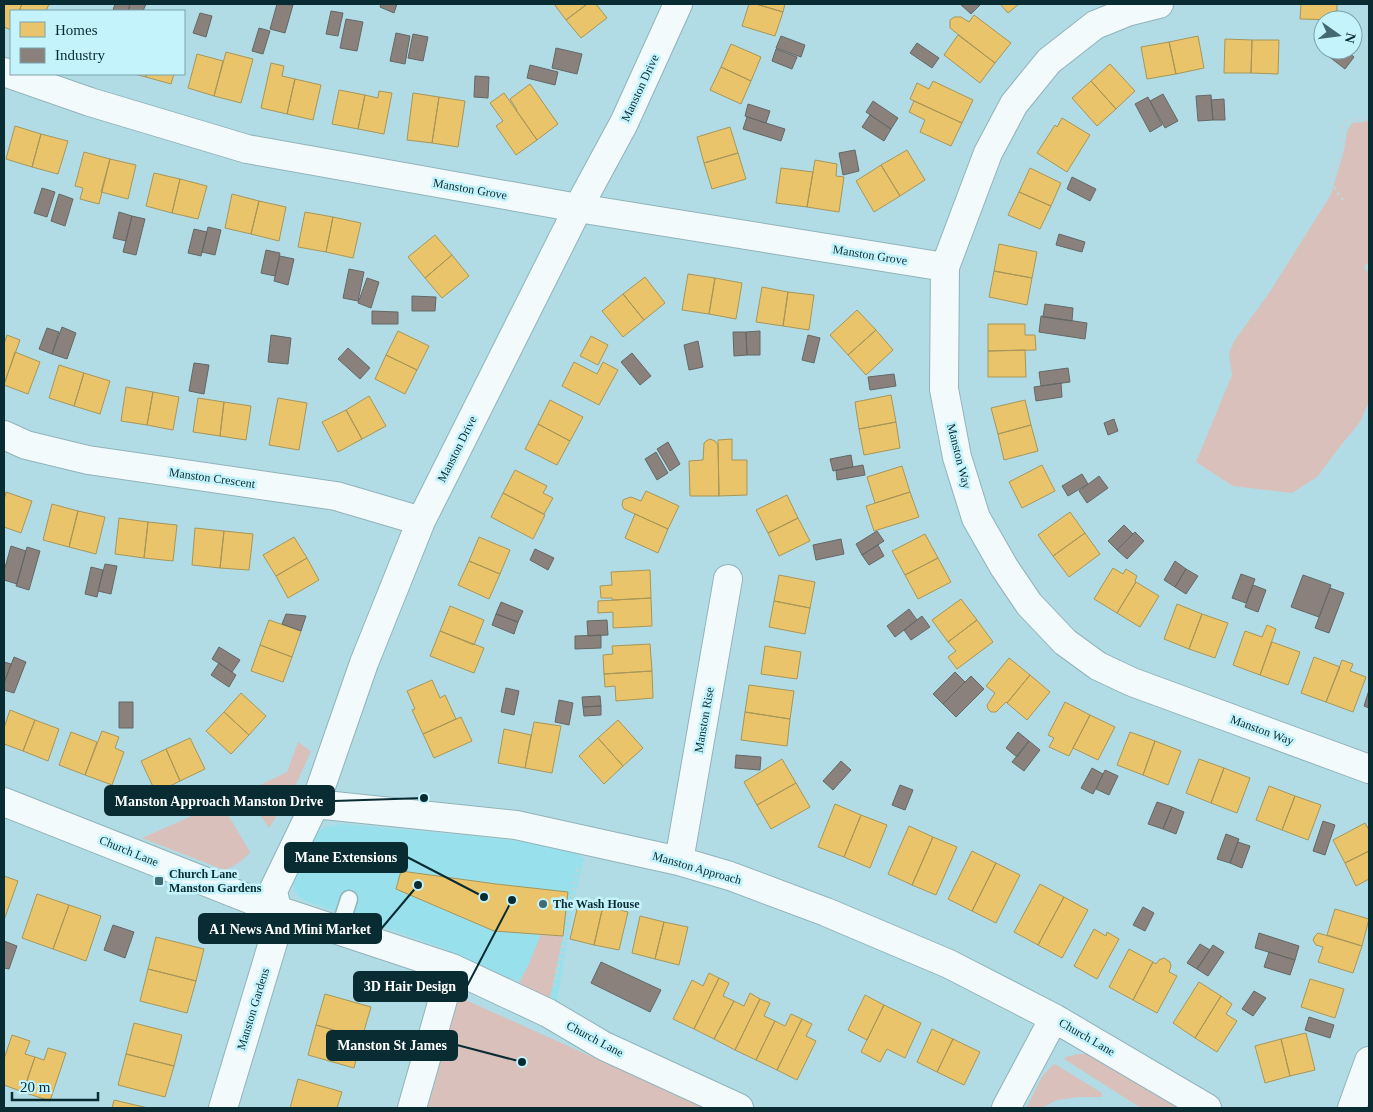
<svg xmlns="http://www.w3.org/2000/svg" width="1373" height="1112" viewBox="0 0 1373 1112" font-family="'Times New Roman',serif">
<style>
.built{fill:#99e0ed}
.green{fill:#d9c0bb}
.homes{fill:#e9c46a;stroke:#a6965a}
.industry{fill:#8a817c;stroke:#636866}
.lines{fill:none;stroke-linecap:round;stroke-linejoin:round}
.lane-casing{stroke:#91b3ba;stroke-width:19}
.street-casing{stroke:#91b3ba;stroke-width:30}
.path{stroke:#c5d3d6;stroke-width:3;stroke-dasharray:2.5 4;stroke-linecap:butt}
.lane{stroke:#f3fafb;stroke-width:16}
.street{stroke:#f3fafb;stroke-width:28}
.poi-dot{fill:#446a71;stroke:#c5f3fc;stroke-width:2}
.labels{text-anchor:middle;dominant-baseline:central;stroke-width:5;stroke-linejoin:round;paint-order:stroke}
.street-label{font-size:12px;fill:#092c33;stroke:#c5f3fc}
.poi-label{font-size:12px;font-weight:bold;fill:#092c33;stroke:#c5f3fc;text-anchor:start}
.leader{fill:none;stroke:#092c33;stroke-width:2}
.callout-dot{fill:#092c33;stroke:#c5f3fc;stroke-width:2}
.callout{fill:#092c33;stroke:#092c33;stroke-width:2}
.callout-label{font-size:14px;text-anchor:middle;font-weight:bold;fill:#fff}
</style>
<rect width="100%" height="100%" fill="#b1dce5"/>
<path class="built" d="M343,824l132,12 49,6 50,10 10,7 -10,41 -17,102h-8l-30,-20 -79,-35 -82,-29 -50,-16 -9,-5 -5,-7 -1,-10 22,-47 11,-6z"/>
<path class="green" d="M1369,121v142l-5,3 5,9v126l-9,21 -22,27 -21,28 -25,16 -59,-7 -37,-24 36,-87 -3,-22 6,-13 34,-47 58,-92 4,-7 13,-43 3,-20 5,-8z
M298,742l13,9 -18,40 -24,37 -24,-36 42,-20z
M221,803l29,49c-8,9 -14,14 -26,18l-82,-32z
M541,934l22,2 -14,66 -30,-20 9,-16z
M459,997l247,111h-278z
M1078,1054h10l98,54h-45l-77,-49 2,-2z
M1055,1064l47,29v4h-24l-21,3 -15,8h-16c9,-14 14,-35 29,-44z"/>
<path class="homes" d="M4,4h18l-3,7h-8v19l-7,-3z
M22,4h27l-3,7h-27z
M554,4h33l-21,16z
M587,4h9l11,14 -26,20 -15,-18z
M749,4h7l27,8 -8,24 -33,-10z
M756,4h29l-2,8z
M1000,4h19l-11,9z
M1301,4h36v16l-37,-1z
M974,15l37,28 -16,20 -45,-35v-8l4,-3h7l8,5z
M958,35l37,28 -15,20 -36,-28z
M1198,36l6,32 -28,6 -7,-32z
M1225,39l27,1 -1,33h-27z
M1252,40h27l-1,34 -27,-1z
M1169,42l7,32 -29,5 -6,-32z
M731,44l30,13 -10,24 -30,-14z
M226,52l27,7 -12,44 -27,-7z
M197,54l26,7 -9,35 -26,-8z
M271,63l13,3 -2,10 13,3 -8,35 -26,-6z
M1110,64l25,27 -19,18 -25,-28z
M721,67l30,14 -10,23 -31,-14z
M134,74h13l-1,3z
M147,74h27l-3,10 -25,-7z
M295,79l26,6 -8,35 -26,-6z
M933,81l40,19 -11,23 -52,-24 7,-16 12,6z
M1091,81l25,28 -19,17 -25,-28z
M530,84l28,40 -21,16 -21,-30h1l-7,-11z
M339,90l26,5 -7,34 -26,-5z
M379,91l13,2 -8,41 -26,-5 7,-34 13,3z
M413,93l26,4 -7,46 -25,-3z
M504,93l33,47 -21,15 -20,-29 7,-5 -13,-18z
M439,97l26,4 -7,46 -26,-4z
M914,101l48,22 -11,23 -31,-14 5,-12 -16,-8z
M1062,118l28,17 -23,37 -30,-19 18,-28 2,2z
M15,126l26,8 -9,33 -26,-8z
M730,127l8,26 -34,10 -7,-26z
M41,134l27,7 -10,33 -26,-7z
M907,150l18,30 -25,16 -19,-31z
M84,152l26,7 -11,45 -19,-5 3,-11 -8,-2z
M738,153l8,26 -34,10 -8,-26z
M110,159l26,6 -8,34 -27,-7z
M815,160l22,4 -1,12 8,1 -5,35 -32,-5z
M881,165l19,31 -26,16 -18,-31z
M781,168l32,4 -6,35 -31,-4z
M1030,168l31,15 -10,23 -32,-14z
M154,173l26,6 -8,34 -26,-7z
M180,179l27,7 -9,33 -26,-6z
M1019,192l32,14 -11,23 -32,-14z
M232,194l27,7 -8,33 -26,-6z
M259,201l27,6 -7,34 -28,-7z
M305,212l28,5 -7,35 -28,-5z
M333,217l28,6 -8,35 -27,-6z
M435,235l17,20 -27,23 -17,-21z
M999,244l38,8 -5,26 -38,-7z
M452,255l17,21 -27,22 -17,-20z
M994,271l38,7 -5,27 -38,-8z
M688,274l27,4 -6,36 -27,-4z
M645,277l20,26 -21,17 -21,-26z
M715,278l27,5 -6,36 -27,-5z
M762,287l26,5 -5,34 -27,-4z
M788,292l26,3 -5,35 -26,-4z
M623,294l21,26 -21,17 -21,-26z
M857,310l19,20 -28,25 -18,-20z
M988,324h37v11h10l1,15 -48,1z
M876,330l17,20 -27,25 -18,-20z
M398,331l31,15 -12,24 -31,-15z
M7,335l13,5 -16,44v-40z
M591,336l17,9 -10,20 -18,-9z
M1025,350l1,27h-38v-26z
M15,352l25,10 -12,32 -24,-9z
M386,355l31,15 -12,24 -30,-15z
M574,362l23,12 6,-12 15,8 -19,35 -37,-19z
M59,365l25,8 -10,33 -25,-8z
M84,373l26,8 -10,33 -26,-8z
M126,387l27,5 -6,33 -26,-4z
M153,392l26,5 -6,33 -26,-5z
M891,395l5,27 -37,7 -4,-27z
M369,396l17,30 -24,13 -16,-29z
M198,398l26,4 -4,34 -27,-4z
M278,398l29,5 -8,47 -30,-5z
M550,400l33,17 -13,24 -32,-17z
M1025,400l6,25 -33,9 -7,-26z
M224,402l27,4 -5,34 -26,-4z
M346,410l16,29 -24,13 -16,-30z
M896,422l4,26 -36,7 -5,-26z
M538,424l32,17 -13,24 -32,-16z
M1031,425l7,26 -34,9 -6,-26z
M710,439l5,2 3,4 1,51h-29l-1,-35 14,-1 1,-17 2,-2z
M732,439v21h15v35l-28,1 -1,-56z
M1042,465l13,26 -33,17 -13,-26z
M902,466l8,26 -35,11 -8,-26z
M515,470l32,16 -4,7 10,5 -9,16 -41,-21z
M646,491l33,15 -11,23 -44,-20 -2,-4 1,-5 2,-1 6,-2 10,4z
M6,492l26,9 -11,32 -17,-6v-27z
M910,492l9,25 -45,14 -8,-25z
M503,493l42,22 -12,24 -42,-22z
M787,495l11,23 -30,15 -12,-23z
M52,504l26,7 -9,36 -26,-7z
M78,511l27,6 -9,37 -27,-7z
M1070,512l15,21 -32,23 -15,-21z
M635,514l33,15 -10,24 -33,-15z
M119,518l29,4 -4,36 -29,-4z
M798,518l12,23 -31,15 -11,-23z
M148,522l29,3 -4,36 -29,-3z
M195,528l29,3 -4,37 -28,-3z
M224,531l29,3 -4,36 -29,-2z
M1085,533l15,21 -31,23 -16,-21z
M925,534l13,24 -33,17 -13,-24z
M294,537l13,21 -31,18 -13,-21z
M479,537l31,13 -10,24 -31,-13z
M307,558l12,22 -31,18 -12,-22z
M938,558l13,24 -33,17 -13,-24z
M469,561l31,13 -11,25 -31,-14z
M1113,568l10,6 3,-5 11,7 -2,5 1,1 -19,31 -23,-14z
M650,570l1,28 -38,2 -1,-2h-11l-1,-12 12,-1 -1,-13z
M779,575l36,7 -5,26 -36,-7z
M1136,582l23,14 -19,31 -23,-14z
M651,598l1,28 -39,2v-16l-15,1v-12z
M961,599l16,21 -29,22 -16,-22z
M774,601l36,7 -5,26 -36,-7z
M1177,604l25,10 -13,35 -25,-10z
M450,606l34,14 -10,25 -34,-14z
M1202,614l26,9 -13,35 -26,-9z
M269,620l32,11 -9,26 -32,-12z
M977,620l16,22 -36,27 -9,-12 8,-6 -8,-9z
M1267,625l9,4 -16,46 -27,-10 12,-34 17,6z
M440,631l44,17 -10,25 -44,-17z
M1272,642l28,10 -12,33 -28,-10z
M650,644l2,27 -48,3 -1,-19 10,-1 -1,-8z
M260,645l32,12 -9,25 -32,-11z
M765,646l36,6 -4,27 -36,-5z
M1314,657l26,10 -14,35 -25,-9z
M1009,658l21,17 -23,28 -1,-1 -10,10h-5l-3,-3 -1,-4 8,-12 -9,-7z
M1342,660l11,4 -3,7 16,6 -13,35 -27,-10z
M652,671l1,27 -37,3 -1,-15 -10,1 -1,-13z
M1030,675l20,17 -23,28 -20,-17z
M432,680l8,18 5,-3 11,24 -33,15 -11,-24 3,-1 -8,-18z
M749,685l45,6 -4,28 -45,-7z
M241,693l25,23 -17,19 -25,-23z
M1065,702l25,13 -21,41 -20,-9 5,-9 -6,-3z
M10,710l25,10 -12,31 -19,-7v-16z
M224,712l25,23 -18,19 -25,-23z
M745,712l45,7 -3,27 -46,-6z
M1090,715l25,12 -17,33 -25,-12z
M461,717l11,24 -38,17 -11,-24z
M35,720l24,9 -11,32 -25,-10z
M618,720l25,28 -20,18 -25,-28z
M534,722l27,4 -9,47 -27,-5z
M504,729l27,6 -6,33 -27,-5z
M102,731l17,6 -4,11 9,4 -12,33 -27,-10z
M71,732l26,10 -12,33 -26,-10z
M1130,732l25,9 -12,34 -26,-10z
M190,738l15,31 -25,12 -14,-32z
M598,738l25,28 -19,18 -25,-28z
M1155,741l26,10 -13,34 -25,-10z
M166,749l14,32 -24,12 -15,-32z
M782,759l14,24 -39,22 -13,-23z
M1199,759l25,9 -13,35 -25,-10z
M1224,768l26,10 -13,35 -26,-10z
M796,783l14,24 -39,22 -14,-24z
M1269,786l26,10 -13,34 -26,-10z
M1295,796l26,9 -13,35 -26,-10z
M835,804l26,11 -17,42 -26,-10z
M861,815l26,10 -17,43 -26,-11z
M1365,823l4,7v21l-24,12 -12,-23z
M909,826l24,11 -21,48 -24,-11z
M933,837l24,10 -21,48 -24,-10z
M972,851l24,12 -24,48 -24,-12z
M1369,851v28l-13,7 -11,-23z
M996,863l24,12 -24,48 -24,-12z
M401,871l95,13 72,8 -5,44 -69,-5 -98,-42z
M4,876l14,5 -14,39z
M1040,884l24,13 -26,48 -24,-13z
M37,894l32,11 -16,44 -31,-11z
M1064,897l24,13 -26,48 -24,-13z
M579,901l24,5 -9,39 -24,-6z
M69,905l32,11 -15,45 -33,-12z
M603,906l25,6 -9,38 -25,-5z
M1335,909l34,10 -7,27 -35,-11z
M640,916l24,6 -9,37 -23,-6z
M664,922l24,5 -9,38 -24,-6z
M1094,929l12,7 1,-4 12,7 -22,40 -23,-13z
M1318,933l44,13 -9,27 -35,-11 5,-15 -7,-2 -3,-5 2,-4z
M156,937l48,12 -8,32 -48,-12z
M1129,949l24,13 -20,38 -24,-13z
M1164,958l6,4 1,4 -2,6 8,4 -20,37 -24,-13 20,-38 3,2 3,-4z
M148,969l48,12 -9,32 -47,-12z
M709,973l10,5 -25,51 -21,-10 19,-39 11,6z
M719,978l10,5 -6,13 11,5 -20,38 -20,-10z
M1310,979l34,10 -9,29 -34,-11z
M1199,982l22,14 -26,42 -22,-15z
M750,993l10,6 -25,51 -21,-11 20,-38 10,5z
M325,994l46,13 -9,31 -46,-13z
M865,995l19,10 -17,35 -19,-10z
M1221,996l11,8 -6,10 11,7 -20,31 -22,-14z
M760,999l10,4 -6,13 11,5 -19,39 -21,-10z
M884,1005l37,18 -16,35 -18,-9 -7,13 -19,-10z
M791,1014l11,5 -25,51 -21,-10 19,-39 10,5z
M802,1019l10,5 -6,12 10,5 -19,39 -20,-10z
M134,1023l48,12 -8,31 -48,-12z
M316,1025l46,13 -8,30 -46,-13z
M932,1029l21,10 -16,33 -20,-10z
M1306,1033l9,37 -25,6 -9,-37z
M12,1035l18,6 -5,13 10,3 -12,35 -19,-7v-26z
M953,1039l27,13 -16,33 -27,-13z
M1281,1039l9,37 -25,7 -10,-37z
M48,1048l18,5 -16,48 -27,-9 12,-35 9,3z
M126,1054l48,12 -9,31 -47,-12z
M298,1079l44,13 -5,16h-47z
M114,1100l34,8h-36z"/>
<path class="industry" d="M115,4h15l-2,7 -15,-1z
M130,4h16l-3,7h-15z
M277,4l16,1 -8,28 -15,-4z
M381,4h16l-3,9 -14,-6z
M960,4h21l-10,10z
M331,11l12,2 -5,23 -12,-2z
M200,13l12,3 -6,21 -13,-4z
M346,19l17,3 -6,29 -17,-3z
M259,28l11,3 -7,23 -11,-3z
M396,33l14,3 -5,28 -15,-3z
M413,34l15,3 -5,24 -15,-3z
M781,36l24,9 -4,12 -25,-9z
M917,43l22,15 -7,10 -22,-15z
M556,48l26,6 -5,20 -25,-6z
M776,49l21,8 -5,12 -20,-8z
M1324,50h22l8,7 -9,12 -22,-17z
M530,65l28,7 -3,13 -28,-7z
M475,76l14,1 -1,21 -14,-1z
M1163,94l15,27 -13,7 -15,-27z
M1211,95l2,25 -15,1 -2,-25z
M1148,97l14,28 -12,7 -15,-28z
M1224,99l1,21h-12l-2,-20z
M873,101l25,17 -7,11 -25,-17z
M748,104l22,7 -4,12 -21,-7z
M870,115l21,14 -7,12 -22,-14z
M747,117l38,12 -4,12 -38,-12z
M855,150l4,21 -16,4 -4,-22z
M1072,177l24,12 -6,12 -23,-12z
M42,188l13,4 -8,25 -13,-4z
M59,194l14,5 -8,27 -14,-5z
M119,212l13,4 -6,25 -13,-3z
M132,216l13,3 -9,36 -13,-3z
M208,227l13,3 -6,25 -13,-3z
M194,229l13,3 -6,24 -13,-3z
M1059,234l26,8 -3,10 -26,-7z
M266,250l14,3 -5,23 -14,-3z
M280,256l14,3 -6,26 -14,-4z
M349,269l15,3 -6,29 -15,-3z
M367,278l12,4 -8,26 -13,-5z
M412,296l24,1 -1,14h-23z
M1045,304l28,4 -1,13 -29,-4z
M372,311l26,1v12h-26z
M1041,316l46,7 -2,16 -46,-7z
M62,327l14,6 -9,26 -15,-5z
M47,328l12,4 -7,22 -13,-5z
M760,331v24h-13l-1,-23z
M733,332h13l1,23 -13,1z
M271,335l20,3 -3,26 -20,-2z
M808,335l12,3 -6,25 -12,-3z
M698,341l5,26 -14,3 -5,-25z
M348,348l22,20 -10,11 -22,-20z
M632,353l19,23 -11,9 -19,-23z
M194,363l15,2 -5,29 -15,-3z
M1068,368l2,14 -29,4 -2,-14z
M894,374l2,12 -26,4 -2,-13z
M1061,383l1,14 -26,4 -2,-14z
M1114,419l4,12 -10,4 -4,-12z
M668,442l12,22 -10,7 -13,-22z
M656,452l12,21 -11,7 -12,-21z
M851,455l2,12 -20,4 -3,-12z
M863,465l2,10 -28,5 -1,-10z
M1082,474l6,10 -20,12 -6,-10z
M1099,476l9,12 -21,15 -8,-12z
M1124,525l9,9 -16,16 -9,-9z
M877,531l7,10 -22,14 -6,-11z
M1135,532l9,9 -17,18 -10,-9z
M841,539l3,15 -28,6 -3,-15z
M878,545l6,11 -15,9 -7,-10z
M11,546l15,5 -9,33 -13,-4v-9z
M27,547l13,4 -11,39 -13,-4z
M535,549l19,9 -6,12 -18,-10z
M1175,561l11,8 -11,18 -11,-7z
M105,564l12,2 -6,28 -13,-3z
M91,567l12,3 -6,27 -12,-3z
M1186,569l12,7 -12,18 -11,-7z
M1241,574l14,5 -9,24 -14,-5z
M1303,575l28,10 -12,32 -28,-10z
M1253,585l13,5 -8,22 -13,-5z
M1330,588l14,5 -15,40 -14,-5z
M501,602l22,9 -5,11 -22,-8z
M909,609l8,11 -22,17 -8,-11z
M286,614l20,2 -5,15 -19,-7z
M496,614l22,8 -4,12 -22,-9z
M922,616l8,11 -19,13 -7,-10z
M607,620l1,15 -20,1 -1,-15z
M601,635v13l-26,1v-13z
M219,647l21,13 -8,12 -20,-13z
M14,657l12,5 -12,31 -10,-3v-7z
M4,662l7,2 -7,19z
M219,663l17,12 -7,12 -18,-12z
M955,672l10,10 -22,22 -10,-10z
M971,676l13,13 -28,28 -13,-13z
M506,688l13,3 -5,24 -13,-3z
M1369,690v18l-5,-2z
M600,696l1,10 -18,1 -1,-10z
M559,700l14,3 -4,22 -14,-3z
M119,702h14v26h-14z
M601,706v9l-17,1 -1,-9z
M1018,732l11,9 -12,16 -11,-9z
M1029,741l11,9 -16,21 -12,-9z
M736,755l25,2 -1,13 -25,-2z
M841,761l10,9 -18,20 -10,-9z
M1092,768l11,6 -10,20 -12,-6z
M1105,770l13,6 -9,19 -13,-6z
M900,785l13,5 -8,20 -13,-5z
M1157,802l15,5 -9,22 -15,-5z
M1172,807l12,5 -8,22 -13,-5z
M1323,821l12,4 -10,30 -12,-4z
M1226,834l13,5 -9,24 -13,-4z
M1238,842l12,4 -8,22 -12,-5z
M1143,907l11,6 -9,18 -12,-6z
M113,925l21,7 -9,26 -21,-8z
M1259,933l40,13 -4,14 -40,-12z
M4,941l13,5 -8,23 -5,-1z
M1200,944l10,6 -13,19 -10,-6z
M1213,945l11,7 -16,24 -11,-7z
M1269,952l26,8 -5,15 -26,-8z
M601,962l60,28 -11,22 -59,-29z
M1254,991l12,7 -13,18 -11,-7z
M1309,1017l25,8 -4,13 -25,-8z"/>
<g class="lines">
<g class="lane-casing">
<path id="lane" d="M339,930l10,-31"/>
</g>
<g class="street-casing">
<path id="street" d="M1159,4l-32,8 -32,13 -46,36 -35,43 -26,49 -43,114 -1,122 13,68 19,61 28,49 25,37 36,38 33,24 34,16 237,87
M4,72l86,30 157,47 331,59 367,59
M4,435l22,10 62,15 248,36 85,25
M4,802l273,108 175,58 96,45 56,33 135,62
M315,804l201,21 163,36 51,15 96,36 123,52 105,54 153,90
M679,861l49,-282
M223,1108l54,-179v-19l-4,-19 42,-87 49,-141 57,-142 157,-313 46,-85 54,-119
M412,1108l40,-140
M1006,1108l48,-90
M1352,1108l17,-47"/>
</g>
<path class="path" d="M1343,200l-13,-19 11,-27 1,-25 4,-8 23,-2
M554,986l11,-49 7,-42 6,-28"/>
<use href="#lane" class="lane"/>
<use href="#street" class="street"/>
</g>
<g class="poi-dot">
<rect x="154" y="876" width="10" height="10" rx="2.5"/>
<circle cx="543" cy="904" r="5"/>
</g>
<g class="labels">
<g class="street-label">
<text transform="translate(640 88) rotate(-65)">Manston Drive</text>
<text transform="translate(470 189) rotate(10)">Manston Grove</text>
<text transform="translate(870 255) rotate(9)">Manston Grove</text>
<text transform="translate(457 449) rotate(-63)">Manston Drive</text>
<text transform="translate(959 456) rotate(76)">Manston Way</text>
<text transform="translate(212 478) rotate(8)">Manston Crescent</text>
<text transform="translate(704 720) rotate(-80)">Manston Rise</text>
<text transform="translate(1262 730) rotate(20)">Manston Way</text>
<text transform="translate(129 851) rotate(22)">Church Lane</text>
<text transform="translate(697 868) rotate(16)">Manston Approach</text>
<text transform="translate(253 1009) rotate(-73)">Manston Gardens</text>
<text transform="translate(1087 1037) rotate(30)">Church Lane</text>
<text transform="translate(595 1039) rotate(28)">Church Lane</text>
</g>
<g class="poi-label">
<text x="169" y="874">Church Lane<tspan x="169" dy="14">Manston Gardens</tspan></text>
<text x="553" y="904">The Wash House</text>
</g>
</g>
<path class="leader" d="M424 798L334 801M484 897L407 857M418 885L381 929M512 900L467 986M522 1062L457 1045"/>
<g class="callout-dot">
<circle cx="424" cy="798" r="5"/>
<circle cx="484" cy="897" r="5"/>
<circle cx="418" cy="885" r="5"/>
<circle cx="512" cy="900" r="5"/>
<circle cx="522" cy="1062" r="5"/>
</g>
<g class="callout">
<rect x="105" y="786" width="229" height="29" rx="5"/>
<rect x="285" y="843" width="122" height="29" rx="5"/>
<rect x="199" y="914" width="182" height="29" rx="5"/>
<rect x="354" y="972" width="113" height="29" rx="5"/>
<rect x="327" y="1031" width="130" height="29" rx="5"/>
</g>
<g class="callout-label">
<text x="219" y="806">Manston Approach Manston Drive</text>
<text x="346" y="862">Mane Extensions</text>
<text x="290" y="934">A1 News And Mini Market</text>
<text x="410" y="991">3D Hair Design</text>
<text x="392" y="1050">Manston St James</text>
</g>
<rect width="1373" height="1112" fill="none" stroke="#092c33" stroke-width="10"/>
<rect x="10" y="10" width="175" height="65" fill="#c5f3fc" stroke="#7aa3ac"/>
<rect x="20" y="22" width="25" height="15" fill="#e9c46a" stroke="#7aa3ac"/>
<text x="55" y="35" font-size="15" fill="#092c33">Homes</text>
<rect x="20" y="48" width="25" height="15" fill="#8a817c" stroke="#7aa3ac"/>
<text x="55" y="60" font-size="15" fill="#092c33">Industry</text>
<g transform="translate(1338 35) rotate(104)"><circle r="24" fill="#c5f3fc" stroke="#7aa3ac"/>
<path d="M0-4L9 19L0 12L-9 19Z" fill="#446a71"/>
<text y="-8" font-size="14" font-weight="bold" text-anchor="middle" fill="#092c33">N</text>
</g>
<path d="M12 1092v8h86v-8" fill="none" stroke="#092c33" stroke-width="2.5"/>
<text x="20" y="1092" font-size="15" fill="#092c33" stroke="#c5f3fc" stroke-width="4" paint-order="stroke">20 m</text>
</svg>
